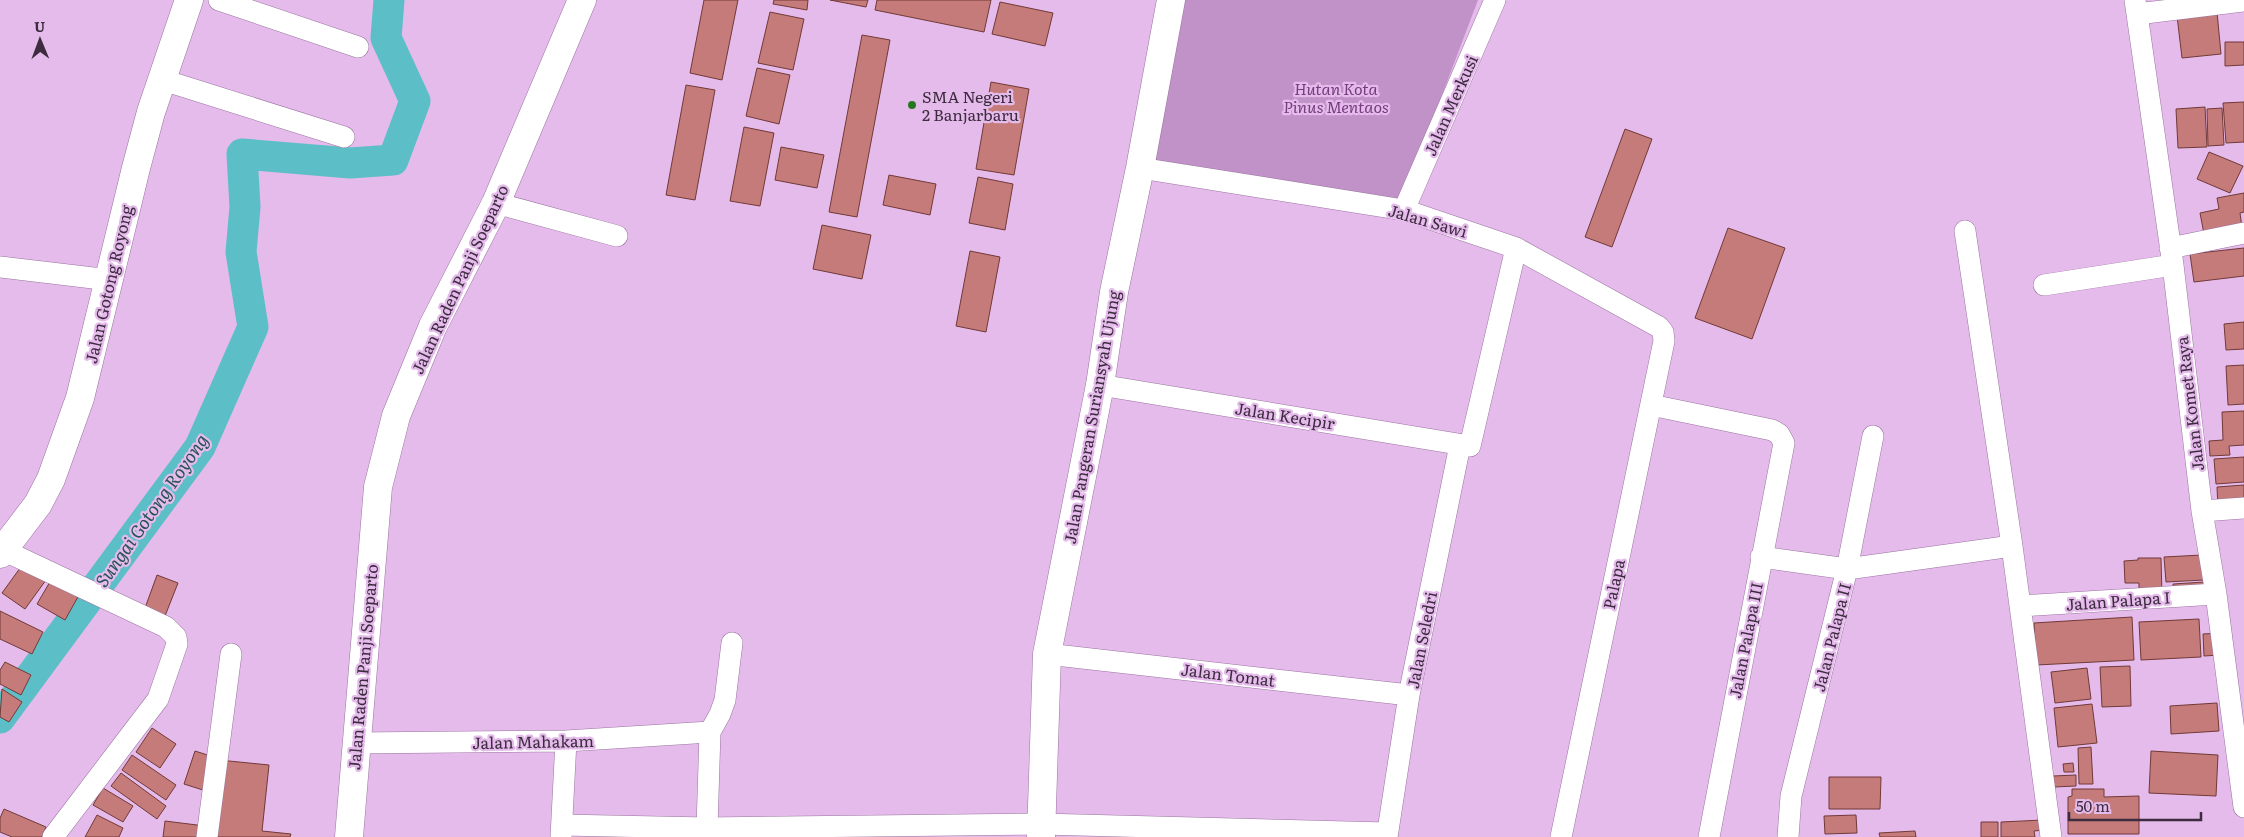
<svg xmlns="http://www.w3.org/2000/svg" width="2244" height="837" viewBox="0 0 2244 837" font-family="Literata,serif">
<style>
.green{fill:#c092c7}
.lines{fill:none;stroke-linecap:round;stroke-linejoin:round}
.river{stroke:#5cbec6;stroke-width:31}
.building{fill:#c57b79;stroke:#713938}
.street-casing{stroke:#9a74a0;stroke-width:22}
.secondary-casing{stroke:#9a74a0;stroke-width:29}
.street{stroke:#fff;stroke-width:21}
.secondary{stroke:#fff;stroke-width:28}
.poi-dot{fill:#267720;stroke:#e5bbeb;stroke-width:2}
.labels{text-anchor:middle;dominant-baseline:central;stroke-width:4.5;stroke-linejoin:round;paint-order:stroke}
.park-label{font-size:16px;font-style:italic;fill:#753c7e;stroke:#e5bbeb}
.poi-label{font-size:16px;fill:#3d2c3f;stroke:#e5bbeb;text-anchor:start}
.street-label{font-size:16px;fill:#3d2c3f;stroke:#e5bbeb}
.water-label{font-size:18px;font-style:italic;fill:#265255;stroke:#e5bbeb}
</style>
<rect width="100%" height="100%" fill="#e5bbeb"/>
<path class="green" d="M1177,0h301l-78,206 -253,-42z"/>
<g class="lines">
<path class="river" d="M0,718l200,-271 53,-120 -12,-75 4,-45 -3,-53 108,9 43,-3 22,-59 -29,-63 3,-38"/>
</g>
<path class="building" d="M704,0h34l-16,80 -32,-7z
M774,0h34l-1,10 -34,-6z
M830,0h38l-2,7z
M877,0h114l-7,32 -109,-22z
M1000,2l53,11 -8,33 -53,-12z
M770,12l34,7 -11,51 -35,-7z
M2217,12l4,42 -39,4 -5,-42z
M862,35l28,5 -33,177 -28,-5z
M2225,42h19v23l-19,1z
M757,68l33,7 -11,49 -33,-8z
M991,82l38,7 -15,86 -38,-6z
M686,85l29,5 -20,110 -29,-5z
M2244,102v40l-18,1 -3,-40z
M2205,107l2,40 -29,1 -2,-39z
M2222,108l2,37 -16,1 -1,-37z
M744,127l30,6 -14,73 -30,-5z
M1625,129l27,10 -40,108 -27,-10z
M781,147l43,8 -7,33 -42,-8z
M2209,152l34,14 -13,27 -33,-14z
M889,175l47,9 -6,31 -47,-10z
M978,177l35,7 -8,46 -36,-7z
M2244,193v19l-4,1 2,14 -38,7 -4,-21 19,-4 -2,-11z
M822,225l49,10 -9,44 -49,-10z
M1728,228l57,20 -33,91 -57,-21z
M2244,248v28l-50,6 -4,-28z
M970,251l30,6 -14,75 -30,-6z
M2244,322v27l-18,1 -2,-26z
M2244,365v39l-16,1 -2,-39z
M2244,411v34l-15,1 1,9 -20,1 -1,-15 14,-1 -1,-28z
M2244,457v25l-28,2 -2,-25z
M2244,485v20l-26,3 -1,-21z
M2202,555l2,25 -38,2 -2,-25z
M2138,558h23l1,38 -23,1v-14h-14l-1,-22 14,-1z
M23,564l23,16 -21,29 -23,-16z
M157,575l21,8 -13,33 -20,-8z
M51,580l28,15 -14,25 -28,-16z
M2204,582l1,11 -31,2 -1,-11z
M0,611l43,21 -11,22 -32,-15z
M2132,617l2,43 -98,5 -2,-42z
M2199,619l2,38 -60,3 -2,-38z
M2219,633l1,22 -16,1 -1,-22z
M5,662l26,13 -10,20 -21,-11v-14z
M2130,666l1,40 -29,1 -2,-40z
M2087,668l4,31 -36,4 -4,-31z
M2,689l20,13 -13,20 -9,-5z
M2217,703l2,28 -48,3 -1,-28z
M2092,704l5,39 -39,4 -4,-39z
M152,728l24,16 -16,24 -24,-16z
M2091,747l2,37h-14l-1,-36z
M195,751l22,7 -11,33 -22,-7z
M2151,751l67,4 -2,41 -67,-3z
M132,755l44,30 -10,15 -44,-30z
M219,760l50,5 -7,66 29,3 -1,3h-80z
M2073,763l1,9h-10l-1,-8z
M121,773l45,33 -9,13 -46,-33z
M2076,775v11l-22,1 -1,-11z
M1829,777h52l-1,32h-51z
M103,788l30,18 -10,16 -30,-17z
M2072,789h32v8l35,-1v38h-71v-37l4,-1z
M4,809l42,18 -4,10h-30l-12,-5v-14z
M97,815l26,13 -4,9h-34z
M1856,815l1,18 -32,1 -1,-18z
M2043,820l1,10 -10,1 1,6h-34v-15z
M165,821l40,5 -2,11h-40z
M1981,822h17v15h-17z
M1915,831l1,6h-36l-1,-4z"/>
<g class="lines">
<g class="street-casing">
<path id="street" d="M219,0l139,47
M2135,0l38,265 29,246 14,83 28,213
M2137,14l107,-13
M163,80l181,57
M1140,168l264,42 112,38 143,79 4,5 1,9 -103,496
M496,203l121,33
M1404,210l91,-210
M1965,231l47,315 39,291
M2170,248l74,-15
M0,267l110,13
M2044,285l129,-20
M1100,385l370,61 46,-198
M1651,405l121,25 7,4 5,9 -75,394
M2202,511l42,-3
M3,550l163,77 10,10 1,7 -19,55 -105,138
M1761,557l86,12 165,-23
M2020,606l196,-12
M1047,654l362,41
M356,743l210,-2 144,-9
M562,825l145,3 334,-4 346,9
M707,828l3,-96 10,-18 5,-14 7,-57
M207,837l24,-183
M561,837l5,-96
M1387,837l22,-142 51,-250
M1788,837l3,-41 56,-227 26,-133"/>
</g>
<g class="secondary-casing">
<path id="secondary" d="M0,554l38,-50 13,-25 29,-81 56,-230 15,-56 38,-112
M349,837l29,-350 18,-71 37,-90 63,-123 86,-203
M1041,837l6,-183 53,-269 14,-93 26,-124 31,-168"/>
</g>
<use href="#street" class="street"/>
<use href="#secondary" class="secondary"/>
</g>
<circle class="poi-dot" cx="912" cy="105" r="5"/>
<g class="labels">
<g class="park-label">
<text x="1336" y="88">Hutan Kota<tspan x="1336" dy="18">Pinus Mentaos</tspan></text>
</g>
<g class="poi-label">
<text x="922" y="96">SMA Negeri<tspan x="922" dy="18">2 Banjarbaru</tspan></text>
</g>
<g class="street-label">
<text transform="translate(1450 105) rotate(-66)">Jalan Merkusi</text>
<text transform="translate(1428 220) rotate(16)">Jalan Sawi</text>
<text transform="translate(459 279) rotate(-65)">Jalan Raden Panji Soeparto</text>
<text transform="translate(108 284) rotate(-77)">Jalan Gotong Royong</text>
<text transform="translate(2189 404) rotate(-97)">Jalan Komet Raya</text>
<text transform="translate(1285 415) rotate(9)">Jalan Kecipir</text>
<text transform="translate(1091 417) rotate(-80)">Jalan Pangeran Suriansyah Ujung</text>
<text transform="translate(1613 584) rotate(-78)">Palapa</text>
<text transform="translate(2118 600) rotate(-4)">Jalan Palapa I</text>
<text transform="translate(1831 637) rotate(-76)">Jalan Palapa II</text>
<text transform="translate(1421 640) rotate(-79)">Jalan Seledri</text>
<text transform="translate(1745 640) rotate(-79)">Jalan Palapa III</text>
<text transform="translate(362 667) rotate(-85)">Jalan Raden Panji Soeparto</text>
<text transform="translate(1228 674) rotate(7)">Jalan Tomat</text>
<text transform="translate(533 741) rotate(-1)">Jalan Mahakam</text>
</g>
<g class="water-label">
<text transform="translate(151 510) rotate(-55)">Sungai Gotong Royong</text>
</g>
</g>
<g transform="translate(40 40) rotate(359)" stroke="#e5bbeb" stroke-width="4" paint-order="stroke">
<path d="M0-4L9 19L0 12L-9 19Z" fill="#3d2c3f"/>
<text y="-8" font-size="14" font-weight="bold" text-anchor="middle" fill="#3d2c3f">U</text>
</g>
<path d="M2069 812v8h132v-8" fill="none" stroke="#3d2c3f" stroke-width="2.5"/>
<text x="2076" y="812" font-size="15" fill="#3d2c3f" stroke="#e5bbeb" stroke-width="4" paint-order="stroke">50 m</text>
</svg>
